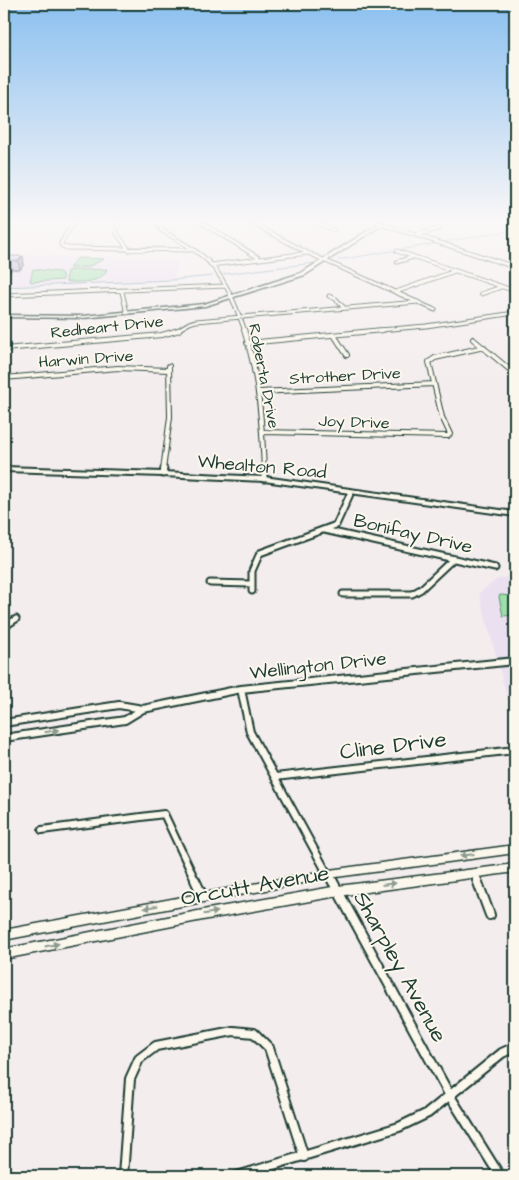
<svg xmlns="http://www.w3.org/2000/svg" width="519" height="1180" viewBox="0 0 519 1180" font-family="'Architects Daughter',sans-serif">
<style>
.built{fill:#ebe0f0}
.green{fill:#9ddfaa;stroke:#5e8e6f}
.lines{fill:none;stroke-linecap:round;stroke-linejoin:round}
.stream{stroke:#6c96ad;stroke-width:1}
.minor-far4-casing{stroke:#1f3d34;stroke-width:5}
.minor-far3-casing{stroke:#1f3d34;stroke-width:6}
.minor-far2-casing{stroke:#1f3d34;stroke-width:9}
.minor-far1-casing{stroke:#1f3d34;stroke-width:10}
.minor-casing{stroke:#1f3d34;stroke-width:12}
.tertiary-casing{stroke:#1f3d34;stroke-width:4}
.secondary-casing{stroke:#1f3d34;stroke-width:3}
.minor-far4{stroke:#fbf7ec;stroke-width:3}
.minor-far3{stroke:#fbf7ec;stroke-width:4}
.minor-far2{stroke:#fbf7ec;stroke-width:5}
.minor-far1{stroke:#fbf7ec;stroke-width:6}
.minor{stroke:#fbf7ec;stroke-width:8}
.tertiary{fill:#fbf7ec;fill-rule:evenodd}
.secondary{fill:#fbf7ec;fill-rule:evenodd}
.wall{fill:#b9a8d2;stroke:#1f3d34}
.shaded-wall{fill:#9688ab;stroke:#1f3d34}
.building{fill:#d7c3f4;stroke:#1f3d34}
.oneway{fill:#8d9a90}
.labels{text-anchor:middle;dominant-baseline:central;stroke-width:4;stroke-linejoin:round;paint-order:stroke}
.far-street-label{font-size:16px;fill:#1f3d34;stroke:#fbf7ec}
.street-label{font-size:19px;fill:#1f3d34;stroke:#fbf7ec}
.near-street-label{font-size:22px;fill:#1f3d34;stroke:#fbf7ec}
</style>
<rect width="100%" height="100%" fill="#f4edee"/>
<filter id="ink" filterUnits="userSpaceOnUse"><feTurbulence type="fractalNoise" baseFrequency=".02" numOctaves="2"/><feDisplacementMap in="SourceGraphic" scale="10" xChannelSelector="R" yChannelSelector="G"/><feConvolveMatrix kernelMatrix="1 2 1 2 8 2 1 2 1" color-interpolation-filters="sRGB"/></filter>
<g filter="url(#ink)">
<path class="built" d="M4,255l174,5 -3,20 -171,6z
M515,574v153l-36,-134 17,-13z"/>
<path class="green" d="M78,258l26,1 -16,8 -19,1z
M33,269l26,3 3,2 1,6 -31,2 -2,-1z
M107,269c-5,15 -28,13 -41,13l1,-11 4,-1z
M500,595l15,1v19l-12,1 -4,-19z"/>
<g class="lines">
<path class="stream" d="M443,242l72,-12
M338,260l96,-16
M224,274l90,-11
M4,287l168,-7 40,-4"/>
<g class="minor-far4-casing">
<path id="minor-far4" d="M73,223l-12,20 1,3 5,2 124,2
M119,223l-3,9 13,18
M159,223l2,7c13,8 27,15 40,25 23,18 34,49 44,76
M202,223l57,35
M252,223l56,30 127,57
M317,223l17,7
M378,223l137,44
M417,235l23,-7
M397,251l118,40
M397,262l16,-5
M211,265l97,-12
M122,292l5,21
M396,292l59,-21
M481,294l20,-7
M4,295l221,-9
M329,296l7,3 8,9
M174,331c10,-2 10,-8 22,-10l222,-19
M369,331l57,-5 89,-13"/>
</g>
<g class="minor-far3-casing">
<path id="minor-far3" d="M244,330c15,45 18,94 20,140
M334,335l13,20
M473,339l42,35
M247,343l136,-13
M4,349l158,-14 17,-5
M4,378l114,-10 51,2
M258,392l176,-8
M264,432l184,4 2,-2 -8,-17 -13,-55 6,-4 49,-11
M163,470l7,-53 -1,-51"/>
</g>
<g class="minor-far2-casing">
<path id="minor-far2" d="M264,469v10
M163,474l1,-5
M324,530l171,38
M210,583l41,1
M252,591v-20l8,-18 76,-28 15,-33
M343,594h69l9,-5 32,-30
M4,627l12,-8"/>
</g>
<g class="minor-far1-casing">
<path id="minor-far1" d="M241,689l9,43 82,150
M4,723l115,-18 24,4 98,-20 274,-28
M4,738l121,-18 18,-11
M275,777l240,-27
M42,830l122,-16 32,68
M474,873l3,9"/>
</g>
<g class="minor-casing">
<path id="minor" d="M195,880l8,17
M332,880l118,216 50,80
M477,880l13,35
M123,1176l7,-97 9,-20 17,-13 77,-15 21,2 15,15 35,109
M237,1176l162,-49 29,-14 74,-60 13,-6"/>
</g>
<g class="tertiary-casing">
<path id="tertiary" d="M4,467l159,5 101,5 251,35v4l-251,-35 -101,-5 -159,-5z"/>
</g>
<g class="secondary-casing">
<path id="secondary" d="M380,223h5l-80,52 -100,31 -122,12 -79,-1v-2l79,1 121,-12 97,-31z
M515,845v8l-186,25 -325,62v-10l325,-60z
M515,864v8l-177,24 -130,23 -204,40v-10l204,-40 130,-23z"/>
</g>
<use href="#minor-far4" class="minor-far4"/>
<use href="#minor-far3" class="minor-far3"/>
<use href="#minor-far2" class="minor-far2"/>
<use href="#minor-far1" class="minor-far1"/>
<use href="#minor" class="minor"/>
<use href="#tertiary" class="tertiary"/>
<use href="#secondary" class="secondary"/>
</g>
<path class="wall" d="M4,256l20,8 -4,6 -8,-1 -2,3h-6z"/>
<path class="shaded-wall" d="M23,256l1,8 -4,6 -2,-9z
M11,261l1,8 -2,3 -1,-8z"/>
<path class="building" d="M4,256h19l-5,5h-7l-2,3h-5z"/>
<defs><path id="oneway-solid" d="M-6-.8H1V-3.2L6.5 0L1 3.2V.8H-6Z" transform="scale(1.25)"/></defs>
<g class="oneway">
<use href="#oneway-solid" transform="translate(52 731) rotate(-9)"/>
<use href="#oneway-solid" transform="translate(467 855) rotate(173)"/>
<use href="#oneway-solid" transform="translate(389 884) rotate(-7)"/>
<use href="#oneway-solid" transform="translate(151 907) rotate(169)"/>
<use href="#oneway-solid" transform="translate(211 913) rotate(-10)"/>
<use href="#oneway-solid" transform="translate(52 945) rotate(-11)"/>
</g>
</g>
<linearGradient id="sky" x2="0" y2="1"><stop stop-color="#8bc0f0"/><stop offset="0.57" stop-color="#faf7f7"/><stop offset="1" stop-color="#faf7f7" stop-opacity="0"/></linearGradient>
<rect width="519" height="388" fill="url(#sky)"/>
<g class="labels">
<g class="far-street-label">
<text transform="translate(107 327) rotate(-6)">Redheart Drive</text>
<text transform="translate(86 359) rotate(-4)">Harwin Drive</text>
<text transform="translate(264 376) rotate(79)">Roberta Drive</text>
<text transform="translate(345 376) rotate(-3)">Strother Drive</text>
<text transform="translate(354 422) rotate(2)">Joy Drive</text>
</g>
<g class="street-label">
<text transform="translate(262 467) rotate(5)">Whealton Road</text>
<text transform="translate(413 534) rotate(13)">Bonifay Drive</text>
<text transform="translate(318 666) rotate(-6)">Wellington Drive</text>
</g>
<g class="near-street-label">
<text transform="translate(393 746) rotate(-7)">Cline Drive</text>
<text transform="translate(255 886) rotate(-10)">Orcutt Avenue</text>
<text transform="translate(400 967) rotate(61)">Sharpley Avenue</text>
</g>
</g>
<rect width="519" height="1180" fill="none" stroke="#fbf7ec" stroke-width="20"/>
<rect x="10" y="10" width="499" height="1160" fill="none" stroke="#1f3d34" stroke-width="2" filter="url(#ink)"/>
</svg>
